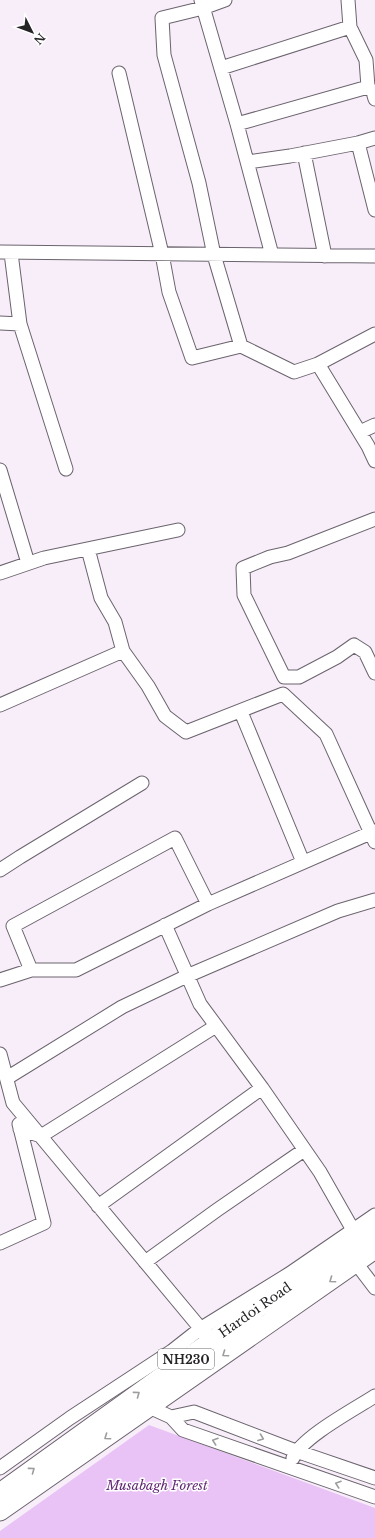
<svg xmlns="http://www.w3.org/2000/svg" width="375" height="1538" viewBox="0 0 375 1538" font-family="'Libre Baskerville',serif">
<style>
.green{fill:#e9c2f6}
.lines{fill:none;stroke-linecap:round;stroke-linejoin:round}
.minor-casing{stroke:#6b636d;stroke-width:15}
.highway-casing{stroke:#6b636d;stroke-width:21}
.minor{stroke:#fff;stroke-width:13}
.highway{stroke:#fff;stroke-width:19}
.oneway{stroke:#9d9c9e}
.labels{text-anchor:middle;dominant-baseline:central;stroke-width:3;stroke-linejoin:round;paint-order:stroke}
.shield{fill:#fff;stroke:#676568;stroke-width:1}
.shield-label{font-size:12px;font-weight:bold;fill:#262327}
.street-label{font-size:13px;fill:#262327;stroke:#fff}
.park-label{font-size:13px;font-style:italic;fill:#632875;stroke:#fff}
</style>
<rect width="100%" height="100%" fill="#f7eefa"/>
<path class="green" d="M149,1425l226,83v30h-375v-7z"/>
<g class="lines">
<g class="minor-casing">
<path id="minor" d="M201,0l36,124 35,131
M225,0l-22,8 -41,10 2,37 35,128 15,72 27,91 53,26 24,-8 50,82 7,15
M348,0l2,27 16,33 2,27 5,5 2,7
M221,68l129,-41
M119,73l43,181 7,38 23,66 49,-12
M237,124l131,-37
M358,143l17,67
M304,153l21,103
M248,162l42,-6 68,-13 17,-5
M0,252l375,4
M0,323l20,1 -9,-71
M20,324l46,145
M318,364l57,-30
M360,432l15,-7
M0,470l28,93
M375,519l-87,34 -18,4 -27,11 1,27 40,82h15l38,-20 17,-12 11,7 10,21
M88,549l13,49 14,24 8,29 25,35 17,30 21,16 97,-38 43,40 49,108
M0,573l44,-15 134,-28
M0,705l123,-54
M241,712l62,150
M0,870l20,-13 122,-74
M165,925l35,79 62,84 58,84 33,58
M31,970l-18,-44 162,-88 33,66
M0,980l31,-10h45l132,-66 167,-73
M0,1054l13,49 193,232
M7,1078l115,-71 65,-31 151,-65 37,-11
M20,1129l21,7 175,-110
M98,1206l164,-118
M0,1243l44,-20 -25,-99
M145,1262l72,-52 87,-60
M356,1263l19,25
M149,1407l22,10 12,13 192,67
M171,1417l23,-5 102,39 79,27
M293,1458c9,-21 62,-49 82,-62
M0,1468l70,-50 102,-67 28,-22 89,-55 86,-59"/>
</g>
<g class="highway-casing">
<path id="highway" d="M0,1493l256,-184 119,-81
M0,1511l375,-262"/>
</g>
<use href="#minor" class="minor"/>
<use href="#highway" class="highway"/>
</g>
<defs><path id="oneway-chevron" d="M-2-3.5L2.5 0L-2 3.5" fill="none" stroke-width="1.6" stroke-linecap="round" stroke-linejoin="round"/></defs>
<g class="oneway">
<use href="#oneway-chevron" transform="translate(332 1280) rotate(145)"/>
<use href="#oneway-chevron" transform="translate(225 1354) rotate(145)"/>
<use href="#oneway-chevron" transform="translate(137 1394) rotate(-36)"/>
<use href="#oneway-chevron" transform="translate(107 1437) rotate(145)"/>
<use href="#oneway-chevron" transform="translate(261 1438) rotate(21)"/>
<use href="#oneway-chevron" transform="translate(215 1441) rotate(-161)"/>
<use href="#oneway-chevron" transform="translate(32 1470) rotate(-36)"/>
<use href="#oneway-chevron" transform="translate(338 1484) rotate(-161)"/>
</g>
<g class="labels">
<rect class="shield" x="158" y="1349" width="56" height="20" rx="3"/>
<g class="shield-label">
<text x="186" y="1359">NH230</text>
</g>
<g class="street-label">
<text transform="translate(255 1310) rotate(-35)">Hardoi Road</text>
</g>
<g class="park-label">
<text x="157" y="1485">Musabagh Forest</text>
</g>
</g>
<g transform="translate(32 32) rotate(132)" stroke="#ffffff" stroke-width="3" paint-order="stroke">
<path d="M0-3L7 15L0 10L-7 15Z" fill="#262327"/>
<text y="-6" font-size="11" font-weight="bold" text-anchor="middle" fill="#262327">N</text>
</g>
</svg>
